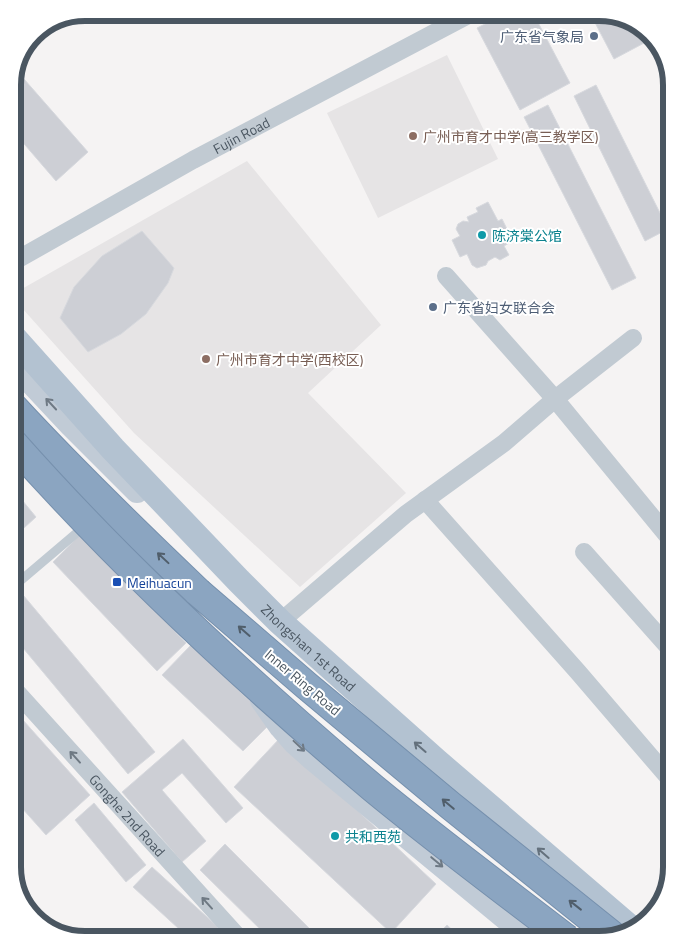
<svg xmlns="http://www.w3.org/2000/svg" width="684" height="952" viewBox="0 0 684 952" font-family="'Titillium Web','Noto Sans SC',sans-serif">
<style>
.education{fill:#e6e4e5}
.building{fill:#cdcfd5;stroke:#d7d9de}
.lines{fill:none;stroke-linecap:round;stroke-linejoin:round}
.highway-casing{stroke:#7690ad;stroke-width:30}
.lane{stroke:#c1cad2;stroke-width:9}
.street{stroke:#c1cad2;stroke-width:18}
.secondary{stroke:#c1cbd6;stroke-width:24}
.primary{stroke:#b3c2d1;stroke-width:26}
.highway{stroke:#8ba5c1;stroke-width:28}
.highway-bridge-casing{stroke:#7690ad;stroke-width:30;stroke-linecap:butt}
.highway-bridge{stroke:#8ba5c1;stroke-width:28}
.oneway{stroke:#6e7984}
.oneway2{stroke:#505e6b}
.oneway3{stroke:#64717d}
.oneway4{stroke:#6e7983}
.service-dot{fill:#5c6f8a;stroke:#fff;stroke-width:2}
.education-dot{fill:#8d6e63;stroke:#fff;stroke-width:2}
.culture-dot{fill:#0f9aa8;stroke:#fff;stroke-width:2}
.transit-dot{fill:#1a4fb4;stroke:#fff;stroke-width:2}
.labels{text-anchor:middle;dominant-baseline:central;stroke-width:4;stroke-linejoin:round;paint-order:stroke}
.service-label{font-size:14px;fill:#4e5e75;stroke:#fff;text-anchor:end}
.street-label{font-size:14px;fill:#4a5661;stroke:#fff}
.education-label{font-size:14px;fill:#785e54;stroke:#fff;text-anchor:start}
.culture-label{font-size:14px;fill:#0d838f;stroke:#fff;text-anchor:start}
.transit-label{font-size:14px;fill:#164399;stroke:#fff;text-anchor:start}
.rim{fill:none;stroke:#4a5661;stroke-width:6}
</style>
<rect width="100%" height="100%" fill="#f5f3f3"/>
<path class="education" d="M447,55l51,104 -120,59 -51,-105z
M247,161l134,164 -73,68 98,100 -106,94 -166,-154 -121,-135v-4z"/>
<path class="building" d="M507,13h26l37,70 -50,27 -43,-82z
M590,13h13l32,9 11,20 -32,17z
M17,71l71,81 -32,29 -43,-50v-51z
M596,85l72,144 -23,12 -71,-145z
M548,105l88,173 -24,12 -88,-173z
M488,202l10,19 4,-2 6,12 -4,2 5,10 -5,3 5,9 -9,5 -5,-3 -7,4 -2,4 -9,3 -5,-3 -5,-11 -7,3 -8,-17 8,-4 -4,-7 2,-5 5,-3 6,1 -2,-5 11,-5 -2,-4z
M142,231l32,37 -6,15 -22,31 -25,20 -33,18 -28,-34 14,-31 28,-31z
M13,489l23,28 -23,21z
M82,533l104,110 -29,28 -104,-109z
M18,589l137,163 -27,22 -115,-138v-42z
M191,645l81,77 -29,29 -81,-76z
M14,710l76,85 -44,40 -33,-37v-86z
M280,738l156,146 -45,49 -157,-146z
M183,739l60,69 -17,15 -44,-50 -20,17 44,51 -24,21 -60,-70z
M94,803l52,62 -20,17 -51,-62z
M225,844l86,86 -10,9h-31l-70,-69z
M152,867l66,60 -11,12h-17l-57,-52z
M447,925l15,14h-29z
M329,931l8,8h-16z"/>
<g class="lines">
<g class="highway-casing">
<path id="highway" d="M13,407c59,64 122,125 185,185"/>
</g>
<path class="lane" d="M13,587l73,-62"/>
<g class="street">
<path id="s1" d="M13,262l180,-102 279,-147"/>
<path d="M446,276l109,123 116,141"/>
<path d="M425,500l153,172 90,105 3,-3"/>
<path d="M584,552l87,98"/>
<path d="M280,622l126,-108 98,-71 51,-44 78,-61"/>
<path id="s2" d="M13,688l227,251"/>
</g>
<path class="secondary" d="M13,363l58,62 66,66
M262,700l19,27 13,15 19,17 218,180"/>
<path class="primary" id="s3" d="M13,337l100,112 126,132 41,41 156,139 197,169"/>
<use href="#highway" class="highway"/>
<g class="highway-bridge-casing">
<path id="highway-bridge" d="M13,443c110,124 233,238 360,345 63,52 129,101 194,151
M198,592l109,94 144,120 162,130"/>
</g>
<use href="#highway-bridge" class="highway-bridge"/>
</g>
<defs><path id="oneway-shaft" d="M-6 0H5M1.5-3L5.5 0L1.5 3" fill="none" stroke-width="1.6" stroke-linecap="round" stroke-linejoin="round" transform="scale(1.25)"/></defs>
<g class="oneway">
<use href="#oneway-shaft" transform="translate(51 404) rotate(-133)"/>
<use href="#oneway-shaft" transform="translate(299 746) rotate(43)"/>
<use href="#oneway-shaft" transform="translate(437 862) rotate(40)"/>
</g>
<g class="oneway2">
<use href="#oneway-shaft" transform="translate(163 558) rotate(-137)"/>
<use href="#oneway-shaft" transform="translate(244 631) rotate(-139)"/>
<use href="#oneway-shaft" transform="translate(448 804) rotate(-140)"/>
<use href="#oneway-shaft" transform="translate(575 905) rotate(-142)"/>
</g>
<g class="oneway3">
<use href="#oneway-shaft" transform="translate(420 747) rotate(-139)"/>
<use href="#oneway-shaft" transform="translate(543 853) rotate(-139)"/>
</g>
<g class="oneway4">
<use href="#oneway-shaft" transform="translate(75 757) rotate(-132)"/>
<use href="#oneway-shaft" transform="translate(207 903) rotate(-132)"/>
</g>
<g class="service-dot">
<circle cx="594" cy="36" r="5"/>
<circle cx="433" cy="307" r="5"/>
</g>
<g class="education-dot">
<circle cx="413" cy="136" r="5"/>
<circle cx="206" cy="359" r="5"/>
</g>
<g class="culture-dot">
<circle cx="482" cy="235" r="5"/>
<circle cx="335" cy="836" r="5"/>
</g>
<rect class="transit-dot" x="112" y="577" width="10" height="10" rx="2.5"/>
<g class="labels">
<g class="service-label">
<text x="584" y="36">广东省气象局</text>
<text x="443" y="307" text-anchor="start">广东省妇女联合会</text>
</g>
<g class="street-label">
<text stroke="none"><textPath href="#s1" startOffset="261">Fujin Road</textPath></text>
<text stroke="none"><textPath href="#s3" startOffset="429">Zhongshan 1st Road</textPath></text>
<text transform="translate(303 682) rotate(40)">Inner Ring Road</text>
<text stroke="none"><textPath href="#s2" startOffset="171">Gonghe 2nd Road</textPath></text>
</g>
<g class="education-label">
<text x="423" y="136">广州市育才中学(高三教学区)</text>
<text x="216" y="359">广州市育才中学(西校区)</text>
</g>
<g class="culture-label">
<text x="492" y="235">陈济棠公馆</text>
<text x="345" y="836">共和西苑</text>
</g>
<g class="transit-label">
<text x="127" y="582">Meihuacun</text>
</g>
</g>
<path d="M0 0H684V952H0ZM85 21H599A64 64 0 0 1 663 85V867A64 64 0 0 1 599 931H85A64 64 0 0 1 21 867V85A64 64 0 0 1 85 21Z" fill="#fff" fill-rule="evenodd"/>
<path class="rim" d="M85 21H599A64 64 0 0 1 663 85V867A64 64 0 0 1 599 931H85A64 64 0 0 1 21 867V85A64 64 0 0 1 85 21Z"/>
</svg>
